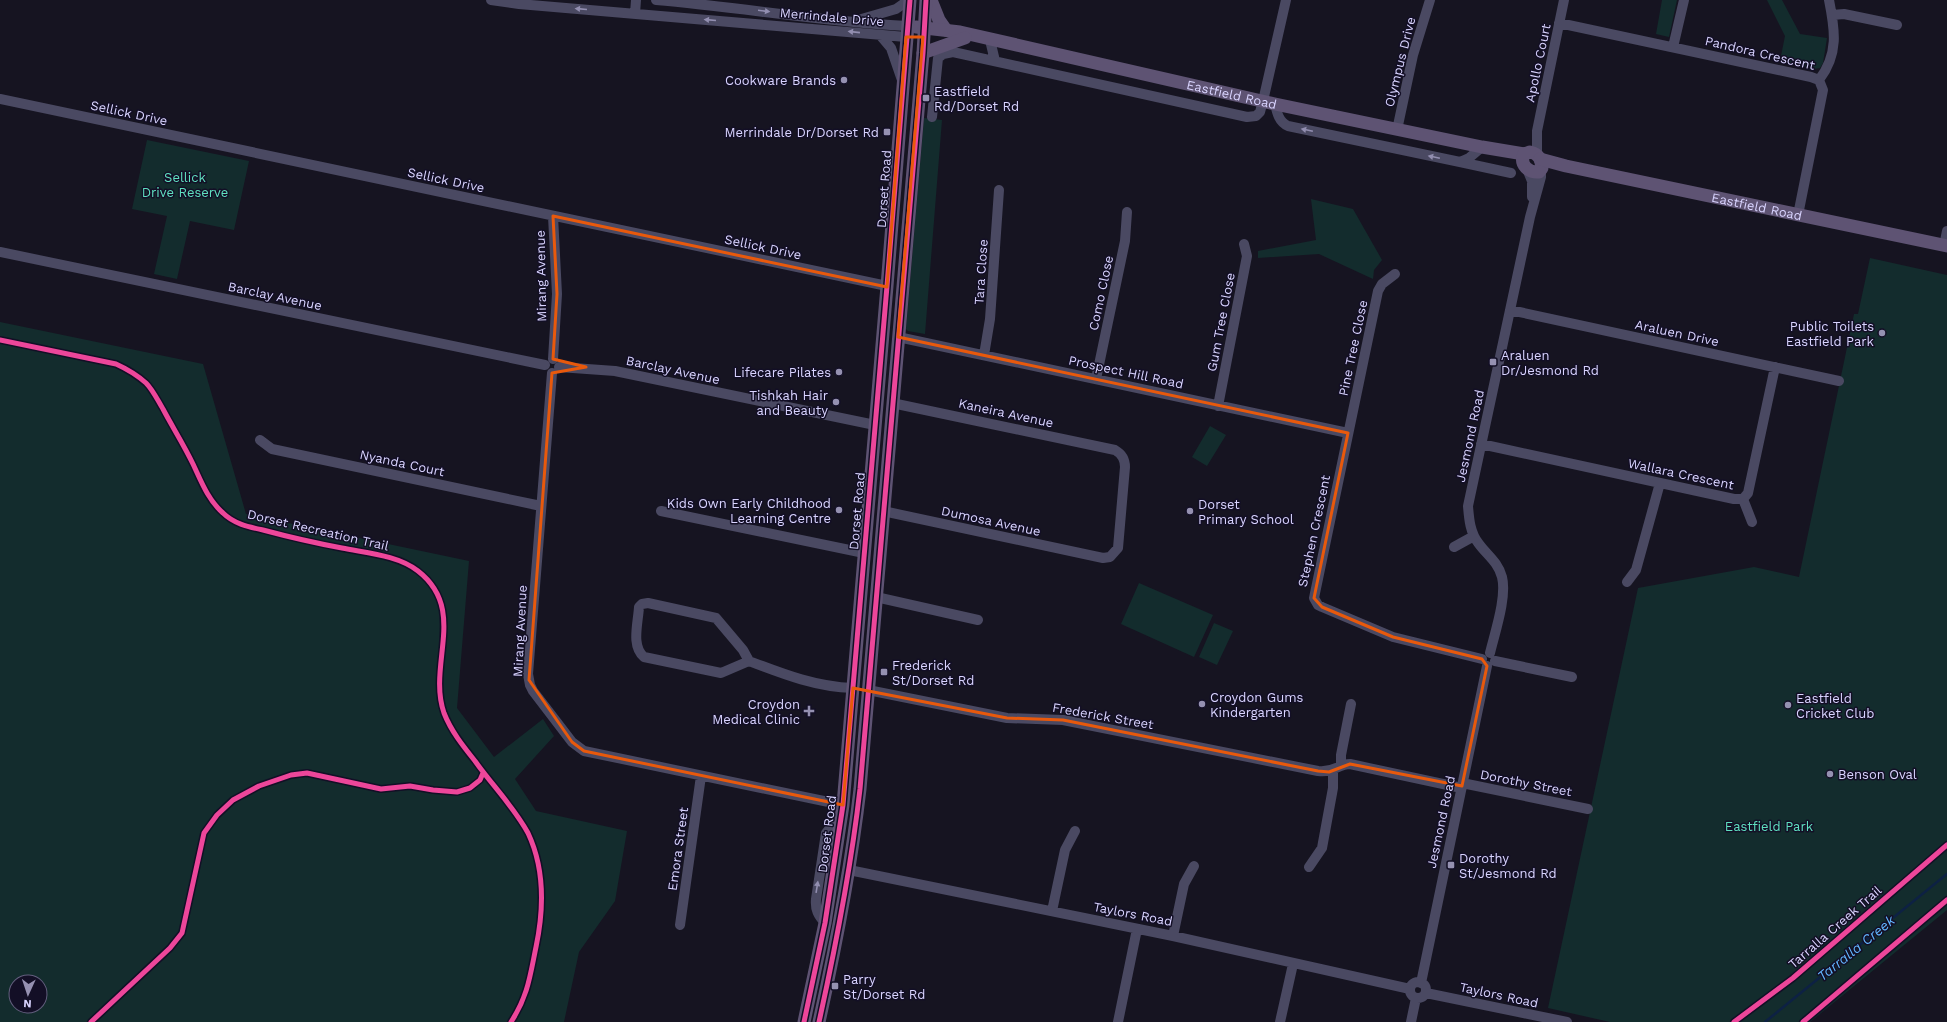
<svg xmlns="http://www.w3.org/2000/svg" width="1947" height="1022" viewBox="0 0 1947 1022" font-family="'Work Sans',sans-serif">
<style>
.green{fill:#132c2d;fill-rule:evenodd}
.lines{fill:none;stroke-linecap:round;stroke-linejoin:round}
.stream{stroke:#0d2144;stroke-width:2.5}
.minor{stroke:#4a4962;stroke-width:10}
.major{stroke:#5e5373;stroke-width:13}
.cycleway-casing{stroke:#130f26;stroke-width:8}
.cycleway{stroke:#ed469a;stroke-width:5}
.oneway{fill:#928eb0}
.marked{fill:none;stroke:#e8590c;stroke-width:3;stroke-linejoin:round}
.poi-dot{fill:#9591b1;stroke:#130f26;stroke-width:1.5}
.labels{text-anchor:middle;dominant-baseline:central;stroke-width:3;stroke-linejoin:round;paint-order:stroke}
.street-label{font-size:13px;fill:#d9d4ff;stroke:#130f26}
.poi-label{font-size:13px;fill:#d9d4ff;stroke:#130f26;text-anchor:start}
.park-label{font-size:13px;fill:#5fe0c0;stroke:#130f26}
.water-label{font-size:14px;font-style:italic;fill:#62b6ff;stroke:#130f26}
</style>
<rect width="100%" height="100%" fill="#161421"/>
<path class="green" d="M1662,0h15l-8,37 -13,-3z
M1767,0h15l18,34 27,4 -4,25 -3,5 -6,1 -34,-8 5,-25z
M924,118l18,2 -17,214 -17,-3 -2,-2z
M147,140l102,21 -15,69 -44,-9 -13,58 -23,-5 13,-58 -35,-7z
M1311,199l42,10 29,51 -8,10 -1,9 -54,-25 -61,4v-7l58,-11z
M1870,258l77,17v635l-137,112h-200l-62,-14 90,-420 116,-21 45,10 55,-263h4z
M0,322l203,42 43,150 223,47 -12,147 37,49 49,-38 11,17 -39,43 21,32 91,20 -12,70 -36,51 -15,70h-564zM16,982h24v24h-24z
M1210,426l16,9 -19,31 -15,-9z
M1139,583l74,32 -19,42 -73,-33z
M1214,623l19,8 -16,34 -18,-8z"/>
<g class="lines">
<path class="stream" d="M1765,1022l182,-148"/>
<path class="minor" d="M491,0l28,4 387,33
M656,0c84,7 167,22 251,26
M635,14l1,-14
M1832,15l12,-1 53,11
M858,20l38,-11 13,-9
M1559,23l252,54 8,3 4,10 -25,125
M880,35l11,13 11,32
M990,40l5,21
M1673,47l11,-47
M1819,80c20,-26 16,-50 10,-80
M0,99l887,187
M1275,104c2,9 4,18 13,22l172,36 9,-4 13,-11
M932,117l6,-59 5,-4 10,-2 294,65 9,-1 4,-4 3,-11 23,-101
M1397,130l16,-75 17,-55
M1537,155v-24l27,-131
M1460,162l51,11
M1527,169l5,12v16
M1944,246l3,-15
M0,252l545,113
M1395,274l-13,10 -4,7 -64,307 4,7 4,2 71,30 89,22
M1510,310l329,71
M898,337l450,96
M984,355l6,-36 9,-129
M553,359l4,-65 -4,-78
M559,367l56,4 260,54
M552,373l-24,301 2,11 3,6 39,51 12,9 259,54
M1096,379l29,-138 2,-29
M1218,406l29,-150 -3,-12
M260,440l12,9 269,57
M1481,444l253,55h9l5,-6 27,-126
M1743,499l9,23
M661,511l203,42
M883,511l220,47 7,-1 8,-9 7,-81c0,-8 -3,-13 -10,-17l-223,-47
M1454,547l20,-11
M1627,582l9,-12 24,-87
M876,597l102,23
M1490,653c5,-21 17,-56 12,-76 -4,-15 -15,-22 -23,-33 -9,-11 -10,-25 -11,-38l62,-289 11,-40v-7
M749,661l-6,-11 -27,-32 -68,-15 -6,1 -3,3c-1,17 -8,39 5,50l77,16 28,-12c34,13 67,26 104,27
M1495,661l77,16
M868,690l139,28 56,2 255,51c16,2 20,-7 32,-7l107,23 10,-3 121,25
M1341,766v-11l10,-51
M1309,867l13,-19 11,-60v-18
M849,870l324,66 237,53
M1052,911l13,-61 10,-19
M825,923c-7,-8 -10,-13 -9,-24l10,-66 4,-5 11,-4
M680,925l21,-149
M1173,936l11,-52 10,-18
M1410 990a8 8 0 1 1 16 0a8 8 0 1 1-16 0Z
M1421,983l66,-317
M1426,993l141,29
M1118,1022l19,-93
M1280,1022l13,-58
M1411,1022l5,-24"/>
<g class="major">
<path d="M931,0l8,20 7,10"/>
<path id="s1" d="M916,27l44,5 315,72 207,43 42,7"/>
<path d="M923,53l42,-15"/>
<path d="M1530,152c9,2 11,7 12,16l-3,4c-10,1 -20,-7 -15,-18z"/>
<path id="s2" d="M1540,159l26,7 381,80"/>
<path d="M804,1022l21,-99 18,-118 44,-519 23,-286"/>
<path d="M819,1022c17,-77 32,-154 41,-233l63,-736 3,-53"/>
</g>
<g class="cycleway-casing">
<path id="cycleway" d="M0,340l116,24c11,5 21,11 30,19 7,7 12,18 17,26 10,19 21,36 30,55 8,17 15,36 30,49 11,11 26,14 40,17 26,7 52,13 79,18 24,5 56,7 76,23 50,39 9,93 26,142 7,18 19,33 31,48 17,24 39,46 53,72 17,36 16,76 8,114 -6,29 -8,49 -25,75
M91,1022l79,-74 12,-15 22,-100 13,-18 16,-15 26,-14 32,-11 16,-2 74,16 29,-3 23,4 24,2 13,-4 10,-8 3,-7
M804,1022l21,-99 18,-118 44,-519 23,-286
M819,1022c17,-77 32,-154 41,-233l63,-736 3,-53
M1734,1022l59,-44 154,-133
M1803,1022l144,-122"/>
</g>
<use href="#cycleway" class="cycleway"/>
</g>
<defs><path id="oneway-solid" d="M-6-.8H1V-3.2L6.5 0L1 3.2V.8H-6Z"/></defs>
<g class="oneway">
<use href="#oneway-solid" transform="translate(581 9) rotate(-175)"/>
<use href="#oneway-solid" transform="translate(764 11) rotate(7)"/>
<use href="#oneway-solid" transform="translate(710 20) rotate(-175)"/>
<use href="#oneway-solid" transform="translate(854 32) rotate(-174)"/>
<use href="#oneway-solid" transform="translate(1307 130) rotate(-168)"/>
<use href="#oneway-solid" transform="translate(1434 157) rotate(-168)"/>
<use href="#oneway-solid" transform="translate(817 887) rotate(-81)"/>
</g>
<path class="marked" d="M906,37h17l-25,300 450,96 -34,165 8,9 71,30 89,22 5,7 -25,120 -112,-22 -21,8 -11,-1 -255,-51 -56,-2 -154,-30 -10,117 -259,-54 -12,-9 -43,-62 23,-307 34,-6 -33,-8 4,-65 -4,-78 334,71z"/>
<g class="poi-dot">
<circle cx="844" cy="80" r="4"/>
<rect x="922" y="94" width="8" height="8" rx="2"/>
<rect x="883" y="128" width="8" height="8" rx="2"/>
<circle cx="1882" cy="333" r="4"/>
<rect x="1489" y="358" width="8" height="8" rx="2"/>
<circle cx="839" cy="372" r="4"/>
<circle cx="836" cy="402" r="4"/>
<circle cx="839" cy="510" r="4"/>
<circle cx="1190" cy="511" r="4"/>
<rect x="880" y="668" width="8" height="8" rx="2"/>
<circle cx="1202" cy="704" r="4"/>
<circle cx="1788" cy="705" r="4"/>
<path d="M807 705h4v4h4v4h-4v4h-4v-4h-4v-4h4z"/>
<circle cx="1830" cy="774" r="4"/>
<rect x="1447" y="861" width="8" height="8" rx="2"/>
<rect x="831" y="982" width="8" height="8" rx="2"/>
</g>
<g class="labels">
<g class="street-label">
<text transform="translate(832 17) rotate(5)">Merrindale Drive</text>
<text transform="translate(1760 53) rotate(13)">Pandora Crescent</text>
<text transform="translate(1400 62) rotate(-76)">Olympus Drive</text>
<text transform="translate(1538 63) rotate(-78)">Apollo Court</text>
<text stroke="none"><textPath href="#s1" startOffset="323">Eastfield Road</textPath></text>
<text transform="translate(129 113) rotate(12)">Sellick Drive</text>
<text transform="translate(446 180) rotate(12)">Sellick Drive</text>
<text transform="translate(884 189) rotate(-86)">Dorset Road</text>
<text stroke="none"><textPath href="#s2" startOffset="222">Eastfield Road</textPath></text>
<text transform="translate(763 247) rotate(12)">Sellick Drive</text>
<text transform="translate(981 272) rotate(-86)">Tara Close</text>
<text transform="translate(541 276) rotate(-91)">Mirang Avenue</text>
<text transform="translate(1101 293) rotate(-78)">Como Close</text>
<text transform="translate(275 296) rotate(12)">Barclay Avenue</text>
<text transform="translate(1221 322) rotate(-79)">Gum Tree Close</text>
<text transform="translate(1677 333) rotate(12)">Araluen Drive</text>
<text transform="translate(1353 348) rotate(-78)">Pine Tree Close</text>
<text transform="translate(673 370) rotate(12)">Barclay Avenue</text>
<text transform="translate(1126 372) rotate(12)">Prospect Hill Road</text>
<text transform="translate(1006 413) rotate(12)">Kaneira Avenue</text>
<text transform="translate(1470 436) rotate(-78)">Jesmond Road</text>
<text transform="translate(402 463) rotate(12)">Nyanda Court</text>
<text transform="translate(1681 474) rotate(12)">Wallara Crescent</text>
<text transform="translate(857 511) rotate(-85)">Dorset Road</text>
<text transform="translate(991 521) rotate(12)">Dumosa Avenue</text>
<text transform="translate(318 530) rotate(13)">Dorset Recreation Trail</text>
<text transform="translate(1314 531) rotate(-78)">Stephen Crescent</text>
<text transform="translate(520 631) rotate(-87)">Mirang Avenue</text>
<text transform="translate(1103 716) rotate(10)">Frederick Street</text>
<text transform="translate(1526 783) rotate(11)">Dorothy Street</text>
<text transform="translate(1441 822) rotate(-78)">Jesmond Road</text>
<text transform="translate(827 834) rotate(-83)">Dorset Road</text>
<text transform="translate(678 849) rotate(-82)">Emora Street</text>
<text transform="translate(1133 914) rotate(11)">Taylors Road</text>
<text transform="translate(1835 927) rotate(-41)">Tarralla Creek Trail</text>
<text transform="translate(1499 995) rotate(12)">Taylors Road</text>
</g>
<g class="poi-label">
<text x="836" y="80" text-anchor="end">Cookware Brands</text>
<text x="934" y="91">Eastfield<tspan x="934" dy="15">Rd/Dorset Rd</tspan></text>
<text x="879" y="132" text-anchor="end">Merrindale Dr/Dorset Rd</text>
<text x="1874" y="326" text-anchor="end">Public Toilets<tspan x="1874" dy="15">Eastfield Park</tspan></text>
<text x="1501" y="355">Araluen<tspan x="1501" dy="15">Dr/Jesmond Rd</tspan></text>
<text x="831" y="372" text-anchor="end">Lifecare Pilates</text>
<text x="828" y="395" text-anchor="end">Tishkah Hair<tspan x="828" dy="15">and Beauty</tspan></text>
<text x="831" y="503" text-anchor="end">Kids Own Early Childhood<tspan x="831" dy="15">Learning Centre</tspan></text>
<text x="1198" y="504">Dorset<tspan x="1198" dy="15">Primary School</tspan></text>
<text x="892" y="665">Frederick<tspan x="892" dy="15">St/Dorset Rd</tspan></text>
<text x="1210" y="697">Croydon Gums<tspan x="1210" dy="15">Kindergarten</tspan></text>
<text x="1796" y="698">Eastfield<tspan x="1796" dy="15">Cricket Club</tspan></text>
<text x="800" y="704" text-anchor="end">Croydon<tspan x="800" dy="15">Medical Clinic</tspan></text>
<text x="1838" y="774">Benson Oval</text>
<text x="1459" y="858">Dorothy<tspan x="1459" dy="15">St/Jesmond Rd</tspan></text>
<text x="843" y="979">Parry<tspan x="843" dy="15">St/Dorset Rd</tspan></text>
</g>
<g class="park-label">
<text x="185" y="177">Sellick<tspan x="185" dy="15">Drive Reserve</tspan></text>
<text x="1769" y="826">Eastfield Park</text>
</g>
<g class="water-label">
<text transform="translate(1856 948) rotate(-39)">Tarralla Creek</text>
</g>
</g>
<g transform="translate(28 994) rotate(183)"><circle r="19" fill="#130f26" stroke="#625e7d"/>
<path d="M0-3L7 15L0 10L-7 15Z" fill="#9591b1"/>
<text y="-6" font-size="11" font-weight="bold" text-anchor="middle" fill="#d9d4ff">N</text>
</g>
</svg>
